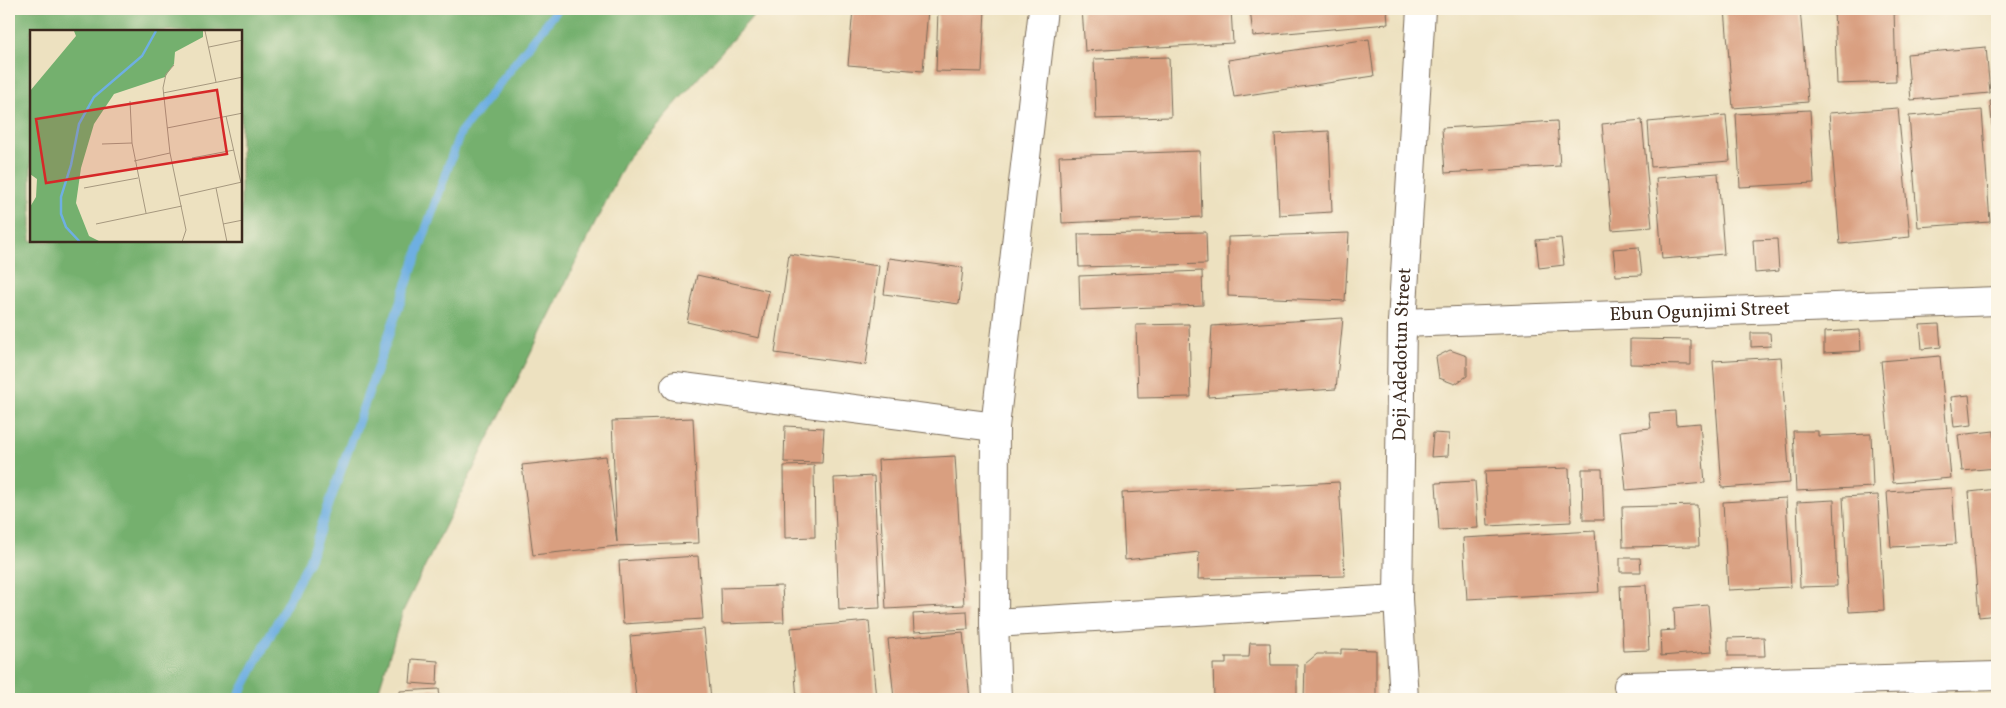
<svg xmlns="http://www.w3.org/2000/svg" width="2006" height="708" viewBox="0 0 2006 708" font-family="Vollkorn,serif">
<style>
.forest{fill:#74b06e;stroke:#586d46;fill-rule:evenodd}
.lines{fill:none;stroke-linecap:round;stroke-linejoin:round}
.stream{stroke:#6eafe2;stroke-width:9}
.building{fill:#d99f80}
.street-casing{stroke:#796a57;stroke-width:30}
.street{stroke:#fff;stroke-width:28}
.labels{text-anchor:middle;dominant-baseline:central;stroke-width:4;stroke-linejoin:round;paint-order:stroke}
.street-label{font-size:19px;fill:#3b2a1e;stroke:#fcf5e5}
.inset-river{fill:none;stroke:#6eafe2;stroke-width:2.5}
.inset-road{fill:none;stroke:#a6987f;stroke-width:1}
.view{fill:#d62828;fill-opacity:0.15;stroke:#d62828;stroke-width:2.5}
.inset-edge{fill:none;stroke:#3b2a1e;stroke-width:2.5}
</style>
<rect width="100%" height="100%" fill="#fcf5e5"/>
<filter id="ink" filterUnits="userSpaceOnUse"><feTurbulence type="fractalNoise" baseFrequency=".02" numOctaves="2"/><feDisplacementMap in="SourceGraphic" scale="10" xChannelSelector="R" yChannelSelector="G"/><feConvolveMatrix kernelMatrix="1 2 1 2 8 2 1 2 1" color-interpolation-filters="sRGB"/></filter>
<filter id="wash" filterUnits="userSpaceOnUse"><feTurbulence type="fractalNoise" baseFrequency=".0096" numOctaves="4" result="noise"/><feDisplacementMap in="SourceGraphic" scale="20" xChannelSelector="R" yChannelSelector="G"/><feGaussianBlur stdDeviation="1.12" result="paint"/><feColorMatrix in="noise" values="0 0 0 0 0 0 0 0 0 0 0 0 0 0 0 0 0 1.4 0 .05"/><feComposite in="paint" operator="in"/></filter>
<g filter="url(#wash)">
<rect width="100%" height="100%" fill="#ede1c0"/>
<path class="forest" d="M9,9h750l-132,150 -224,452 -27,88h-367zM31,31h210v210h-210z"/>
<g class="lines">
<path class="stream" d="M237,699l72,-138 151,-428 98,-124"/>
</g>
<g id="blocks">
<path class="building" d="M853,9h75l-5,62 -75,-6z
M938,9h47l-3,63 -46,-1z
M1082,9h149l2,34 -148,8z
M1250,9h137l1,15 -135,12z
M1725,9h75l8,93 -75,6z
M1834,9h60l2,73 -59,2z
M1369,39l5,37 -140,21 -6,-37z
M1986,47l4,46 -79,7 -4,-46z
M1169,57l2,60 -75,2 -2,-60z
M1990,101h7v64h-1z
M1898,108l12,129 -70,7 -11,-131z
M1810,110l4,73 -74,4 -4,-73z
M1982,110l8,112 -72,5 -9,-111z
M1726,115l4,46 -79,6 -3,-45z
M1642,120l10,107 -40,3 -10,-106z
M1557,121l3,45 -115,7 -3,-45z
M1329,131l3,81 -53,3 -4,-81z
M1200,151l2,66 -140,6 -3,-67z
M1718,173l6,81 -62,5 -6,-81z
M1206,232l1,32 -128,3 -1,-33z
M1349,233l-4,68 -117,-5v-59z
M1561,238l3,27 -25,3 -3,-28z
M1777,239l2,32 -24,2 -2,-33z
M1639,247l3,28 -26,1 -3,-27z
M789,254l90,12 -13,99 -91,-12z
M889,258l74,10 -4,36 -75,-10z
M1202,271l1,34 -123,5 -1,-34z
M697,275l72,16 -10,47 -72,-16z
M1343,318l-7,71 -128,8 4,-71z
M1189,324l2,73 -53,1 -2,-73z
M1939,324l2,23 -19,2 -2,-24z
M1860,330l1,21 -37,2v-21z
M1751,333h19l1,13 -20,1z
M1630,339l61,1v25l-61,-1z
M1450,350l17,6v20l-12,8 -16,-6 -3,-21z
M1940,356l11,122 -58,5 -12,-122z
M1781,357l9,126 -68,5 -9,-127z
M1969,395l3,30 -18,2 -3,-30z
M1675,411l1,14 24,-2 5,60 -79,7 -6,-59 31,-3 -2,-15z
M693,418l6,125 -82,3 -84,9 -11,-90 84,-9 11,86 -5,-121z
M785,426l39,2 -2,35 -38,-1z
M1793,431h25v5l53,-2 2,53 -77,4z
M1994,431l3,37 -35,3 -4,-36z
M1433,433l16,1 -1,22 -17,1z
M955,456l9,149 -78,4 -8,-149z
M814,465l1,72 -30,1 -1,-72z
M1569,468l2,54 -83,4 -3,-55z
M1582,469h20l2,51h-21z
M874,476l6,132 -41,2 -5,-132z
M1475,481l3,47 -39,2 -3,-47z
M1339,482l6,94 -147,3 1,-27 -74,8 -3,-67z
M1952,488l4,56 -65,3 -4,-55z
M1997,489v126l-18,2 -10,-125z
M1878,495l6,115 -35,2 -6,-115z
M1786,498l5,89 -63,3 -5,-88z
M1834,500l3,86 -37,1 -3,-85z
M1697,505l2,41 -76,1 -1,-40z
M1595,531l4,61 -132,7 -4,-61z
M698,556l5,63 -80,5 -4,-63z
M1620,558h20l1,14h-21z
M1646,585l3,65 -26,1 -3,-65z
M782,586l2,36 -62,2 -1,-36z
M1708,605l4,47 -51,4 -1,-25 15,-1 -1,-22z
M967,611l1,18 -54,3 -1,-18z
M869,621l7,78h-79l-6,-71z
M704,629l7,70h-75l-6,-63z
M963,632l7,67h-76l-6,-60z
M1764,637l1,19h-37v-18z
M1250,643h20l1,22h26v34h-83l-1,-35h13v-7h23z
M1341,649l35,1v49h-72l1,-35 12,-10h24z
M412,659l26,2 -1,24 -27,-2z
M439,689l1,10h-40v-8z"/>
</g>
</g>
<g filter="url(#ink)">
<use href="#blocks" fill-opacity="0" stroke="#796a57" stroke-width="1"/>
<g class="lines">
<g class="street-casing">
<g id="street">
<path id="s1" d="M1402,323l595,-22"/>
<path d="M675,386l320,41"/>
<path d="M994,623l404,-24"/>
<path d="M1628,686l369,-10"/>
<path d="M997,699l-3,-76 1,-196 48,-418"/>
<path id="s2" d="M1404,699l-6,-100 4,-276 19,-314"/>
</g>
</g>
<use href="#street" class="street"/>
</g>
</g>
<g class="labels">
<g class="street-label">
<text stroke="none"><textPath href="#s1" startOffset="298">Ebun Ogunjimi Street</textPath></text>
<text stroke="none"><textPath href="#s2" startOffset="345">Deji Adedotun Street</textPath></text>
</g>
</g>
<g transform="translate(30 30)">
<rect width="212" height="212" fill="#ede1c0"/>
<path d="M44,1h129v6l-28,15 -1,12 -9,13 -51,17 -20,30 -13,44 -5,35 13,33 12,6h-71v-35l6,-10 1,-18 -7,-5v-83l46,-55z" fill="#74b06e"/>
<path class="inset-river" d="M50,212l-14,-15 -5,-13v-17l10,-32 8,-41 15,-27 48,-41 14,-25"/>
<path class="inset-road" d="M175,1l11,51M179,17l34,-7M144,35l-8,9 -3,14 7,65 16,77 -4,12M133,63l80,-16M100,71l2,42 14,70M196,86l15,67M137,98l76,-15M72,114l30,-1M162,128l42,-8M104,131l36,-8M54,158l54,-10M186,158l11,54M150,166l62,-14M66,194l86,-18M193,194l20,-4"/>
<path class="view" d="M187,60l10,64 -181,29 -10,-64z"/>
<rect width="212" height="212" class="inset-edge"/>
</g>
<rect width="2006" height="708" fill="none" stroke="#fcf5e5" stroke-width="30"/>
</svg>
